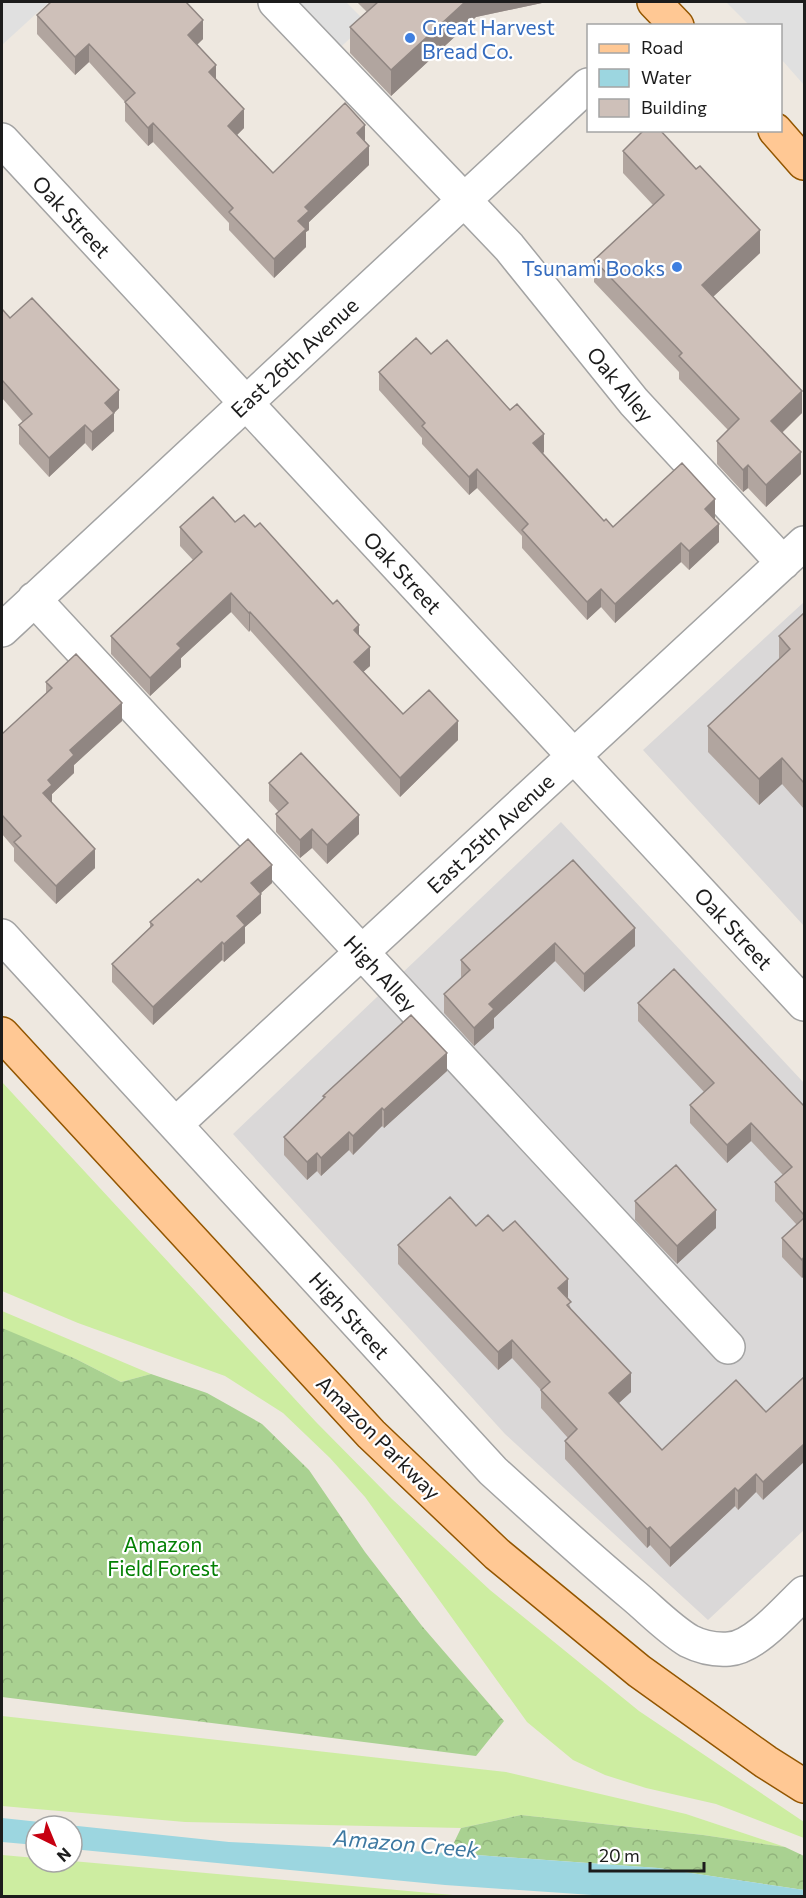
<svg xmlns="http://www.w3.org/2000/svg" width="806" height="1898" viewBox="0 0 806 1898" font-family="Commissioner,sans-serif">
<style>
.residential{fill:#dad8d8}
.grass{fill:#cdeda1}
.forest{fill:url(#forest-crowns)}
.parking{fill:#e0e0e0}
.water{fill:#9cd6e0}
.lines{fill:none;stroke-linecap:round;stroke-linejoin:round}
.minor-casing{stroke:#a3a3a3;stroke-width:36}
.major-casing{stroke:#935600;stroke-width:36}
.minor{stroke:#fff;stroke-width:33}
.major{stroke:#ffc894;stroke-width:33}
.wall{fill:#b1a59f}
.shaded-wall{fill:#908682}
.building{fill:#cec0b9;stroke:#908682;stroke-width:1.5}
.shop-dot{fill:#3f7fe0;stroke:#fff;stroke-width:2}
.labels{text-anchor:middle;dominant-baseline:central;stroke-width:4.5;stroke-linejoin:round;paint-order:stroke}
.shop-label{font-size:21px;fill:#366cbe;stroke:#fff;text-anchor:start}
.street-label{font-size:21px;fill:#1c1c1c;stroke:#fff}
.park-label{font-size:21px;fill:#038003;stroke:#fff}
.water-label{font-size:22px;font-style:italic;fill:#3d78a1;stroke:#fff}
</style>
<defs>
<pattern id="forest-crowns" width="20" height="18" patternUnits="userSpaceOnUse" patternTransform="scale(1.5)"><rect width="20" height="18" fill="#a9d191"/><path d="M2 6a3 3 0 1 1 6 0M12 15a3 3 0 1 1 6 0" fill="none" stroke="#91b37c"/></pattern>
</defs>
<rect width="100%" height="100%" fill="#eee8e0"/>
<path class="residential" d="M804,602v324l-161,-176z
M561,822l243,261v447l-96,90 -203,-186 -272,-300z"/>
<path class="grass" d="M2,1082l314,340 76,77 98,91 149,121 165,111v16l-88,-34 -70,-16 -41,-13 -32,-15 -46,-38 -162,-225 -35,-39 -47,-45 -58,-37 -147,-53 -76,-32z
M2,1311l149,63 -30,8 -45,-23 -68,-27 -6,-4z
M2,1716l504,56 180,42 99,33 -82,-12 -182,-20 -60,13 -276,-6 -183,-16z
M2,1855l34,3v4l36,-1 392,35h-462z"/>
<path class="forest" d="M2,1328l74,31 45,23 30,-8 56,19 55,31 47,46 56,82 57,74 82,95 -28,35 -474,-59z
M521,1815l182,20 82,12 19,9v34l-146,-22 -209,-15 12,-25z"/>
<path class="parking" d="M2,2h47l-47,43z
M264,2h82l21,21 -45,41z
M726,2h78v83l-23,-26 -1,-33 -31,-1z"/>
<path class="water" d="M2,1818l227,24 220,11 209,15 146,22v6h-197l-162,-11 -373,-36v-23h-36v19l-34,-3z"/>
<g class="lines">
<g class="minor-casing">
<path id="minor" d="M275,2l234,245 125,155 149,161
M2,140l802,864
M34,599l694,748
M2,630l586,-545
M2,936l491,535c46,42 92,84 140,124 18,15 36,34 56,46 12,6 27,9 40,8 26,-2 57,-39 75,-56
M176,1124l628,-581"/>
</g>
<g class="major-casing">
<path id="major" d="M654,2l23,24
M775,130l29,33
M2,1034l369,400 126,120 142,117 127,91 38,24"/>
</g>
<use href="#minor" class="minor"/>
<use href="#major" class="major"/>
</g>
<path class="wall" d="M357,2h185v1l-66,14 -85,79 -41,-43v-26l17,-15z
M37,15l166,24 -6,6 19,35 28,48 -7,7 36,38 92,-31 4,23 -60,57v8l-3,2v15l-32,31 -45,-48v-7l-76,-81 -5,4 -23,-25v-19l-36,-40 -14,13 -38,-41z
M623,151l137,102 -47,44 89,116 -20,20 19,41 -35,33 -18,-19 -5,4 -26,-28v-23l11,-11 -49,-51v-7l-85,-90v-22l59,-55 -30,-32z
M2,309l8,9 109,90 -5,5v18l-22,20 -7,-8 -36,34 -30,-33v-19l4,-3 -21,-24z
M431,354l113,98 -1,1 61,68 9,6 102,-9 -1,1 5,23 -30,28 -8,-8 -66,61 -14,-16 -14,13 -65,-72v-12l-45,-48 -8,7 -47,-51v-6l-43,-48v-18z
M235,522l20,5 104,108 11,31 -7,6 40,42 55,26 -58,57 -150,-167 -1,2 -18,-20 -50,46v9l-31,29 -39,-42v-18l82,-76 -13,-14v-19z
M804,613v196l-22,-25 -23,21 -51,-53v-26l71,-66v-24z
M46,682l76,39 -48,44v8l-22,21v9l43,65 -39,36 -42,-43v-13l-12,-14v-100l44,-40z
M269,783l90,51 -32,30 -15,-16 -12,10 -24,-26v-18l3,-2 -10,-11z
M573,860l62,86 -51,46 -29,-31 -61,57v10l-20,18 -30,-33v-19l17,-16v-18z
M201,882l71,1 -11,10v20l-16,14v16l-21,19 -2,-2 -69,65 -41,-43v-18l38,-36v-6z
M638,1003l166,103v170l-2,2 -20,-21v-19l15,-13 -22,-24v-19l8,-7 -32,-34 -24,22 -37,-40v-18l14,-13 -66,-71z
M447,1071l-63,57 -2,-2 -29,29 -4,-5 -28,26 -4,-5 -10,9 -23,-25v-18l39,-38v-3z
M635,1201l81,27 -39,36 -42,-44z
M476,1226l27,5 65,66 -1,1 4,11 60,83 -12,11 43,47 104,-38 -3,88 -7,-8 -18,18 -3,-4 -65,61 -20,-22 -3,3 -82,-89v-18l3,-3 -27,-30v-18l-29,-32 -14,12 -100,-106v-19z"/>
<path class="shaded-wall" d="M465,2h77v1l-66,14 -85,79v-26z
M203,20v19l-15,14v-18z
M89,44v18l-14,13v-18z
M216,65v19l-7,-12z
M244,109v19l-16,16v-18z
M153,123v19l-5,4v-18z
M365,125v18l-8,-10z
M369,146v19l-60,57v8l-3,2v15l-32,31v-19l24,-38 7,-14z
M760,230v23l-58,54v-22z
M119,390v18l-5,5v18l-22,20v-19l13,-29z
M802,391v22l-31,30v-22z
M85,425v18l-36,34v-19z
M544,434v18l-11,10v-19z
M801,452v22l-35,33v-22z
M748,465v23l-5,4v-22z
M477,469v19l-8,7v-18z
M715,499v19l-10,9v-18z
M719,524v18l-30,28v-19z
M681,543v19l-66,61v-19z
M601,589v18l-14,13v-18z
M231,593v19l-50,46v9l-31,29v-18l27,-34z
M250,612v18l-1,2v-19z
M359,625v19l-5,-14z
M370,647v19l-16,14v-18z
M122,703v18l-48,44v8l-22,21v9l-9,-10 5,-13 22,-30z
M458,721v19l-58,57v-19z
M782,758v26l-23,21v-26z
M359,815v19l-32,30v-19z
M312,829v19l-12,10v-18z
M95,849v19l-39,36v-18z
M272,865v18l-21,19v-19z
M261,894v19l-16,14v16l-21,19v-18l13,-28z
M635,928v18l-51,46v-18z
M222,942v18l-69,65v-18z
M555,943v18l-61,57v10l-20,18v-18l15,-24z
M447,1053v18l-63,57v-18z
M382,1108v18l-29,29v-19z
M751,1123v18l-24,22v-18z
M349,1132v18l-28,26v-18z
M317,1153v18l-10,9v-18z
M716,1210v18l-39,36v-18z
M804,1257v19l-2,2v-18z
M568,1279v18l-10,10v-19z
M512,1340v18l-14,12v-18z
M631,1373v19l-22,20v-19z
M804,1444v18l-41,38v-18z
M756,1474v18l-18,18v-19z
M735,1488v18l-65,61v-19z
M650,1527v18l-3,3v-19z"/>
<path class="building" d="M51,2h135l17,18 -15,15 28,30 -7,7 35,37 -16,17 45,47 72,-70 20,22 -8,8 12,13 -64,61 4,4 -11,10 8,8 -32,30 -45,-47 4,-4 -80,-85 -5,5 -23,-26 10,-9 -46,-49 -14,13 -38,-42z
M378,2h87l-74,68 -41,-43z
M644,130h16l36,39 4,-3 60,64 -58,55 100,106 -31,30 30,31 -35,33 -18,-20 -5,5 -26,-29 22,-22 -60,-63 3,-3 -88,-93 70,-65 -41,-44z
M32,298l87,92 -14,13 9,10 -22,19 -7,-7 -36,33 -30,-33 13,-11 -30,-34v-71l8,9z
M416,338l15,16 16,-14 63,70 7,-6 27,30 -11,9 71,78 2,-2 7,8 69,-64 33,36 -10,10 14,15 -30,27 -8,-8 -66,61 -14,-15 -14,13 -65,-72 6,-6 -51,-55 -8,8 -47,-51 3,-3 -46,-51z
M213,497l22,25 9,-7 11,12 5,-4 73,81 4,-4 22,25 -5,5 16,17 -16,15 49,52 26,-24 29,31 -58,57 -150,-166 -1,1 -18,-20 -54,51 4,4 -31,30 -39,-42 91,-84 -22,-25z
M804,613v170l-22,-25 -23,21 -51,-53 82,-77 -11,-13z
M76,654l46,49 -52,47 4,5 -26,25 4,5 -9,8 52,56 -39,37 -42,-44 7,-6 -19,-21v-81l50,-46 -6,-6z
M301,753l58,62 -32,30 -15,-16 -12,11 -24,-26 12,-11 -19,-20z
M248,839l24,26 -21,18 10,11 -24,22 8,9 -21,19 -2,-2 -69,65 -41,-43 41,-39 -3,-3 48,-43 3,3z
M573,860l62,68 -51,46 -29,-31 -66,61 5,5 -20,19 -30,-34 26,-24 -9,-10z
M674,969l130,137v109l-29,-33 17,-15 -41,-44 -24,22 -37,-40 24,-22 -76,-80z
M411,1015l36,38 -63,57 -2,-2 -29,28 -4,-4 -28,26 -4,-5 -10,9 -23,-25 41,-40 -2,-1z
M676,1165l40,45 -39,36 -42,-45z
M450,1197l26,29 12,-11 15,16 12,-10 53,58 -10,9 13,14 -4,3 64,68 -22,20 53,57 74,-70 30,32 38,-35v67l-41,38 -7,-8 -18,17 -3,-3 -65,60 -20,-21 -3,2 -82,-88 12,-12 -36,-39 9,-8 -38,-42 -14,12 -100,-107z
M804,1218v39l-2,3 -20,-22z"/>
<g class="shop-dot">
<circle cx="410" cy="38" r="6"/>
<circle cx="677" cy="267" r="6"/>
</g>
<g class="labels">
<g class="shop-label">
<text x="422" y="26">Great Harvest<tspan x="422" dy="24">Bread Co.</tspan></text>
<text x="665" y="267" text-anchor="end">Tsunami Books</text>
</g>
<g class="street-label">
<text transform="translate(72 216) rotate(47)">Oak Street</text>
<text transform="translate(294 357) rotate(-43)">East 26th Avenue</text>
<text transform="translate(621 384) rotate(50)">Oak Alley</text>
<text transform="translate(403 572) rotate(47)">Oak Street</text>
<text transform="translate(490 833) rotate(-43)">East 25th Avenue</text>
<text transform="translate(734 928) rotate(47)">Oak Street</text>
<text transform="translate(381 973) rotate(47)">High Alley</text>
<text transform="translate(350 1315) rotate(48)">High Street</text>
<text transform="translate(379 1437) rotate(45)">Amazon Parkway</text>
</g>
<g class="park-label">
<text x="163" y="1543">Amazon<tspan x="163" dy="24">Field Forest</tspan></text>
</g>
<g class="water-label">
<text transform="translate(406 1843) rotate(5)">Amazon Creek</text>
</g>
</g>
<rect width="806" height="1898" fill="none" stroke="#1c1c1c" stroke-width="6"/>
<rect x="587" y="24" width="195" height="108" fill="#ffffff" stroke="#a4a4a4" stroke-width="1.5"/>
<rect x="599" y="44" width="30" height="9" fill="#ffc894" stroke="#a4a4a4" stroke-width="1.5"/>
<text x="641" y="54" font-size="18" fill="#1c1c1c">Road</text>
<rect x="599" y="69" width="30" height="18" fill="#9cd6e0" stroke="#a4a4a4" stroke-width="1.5"/>
<text x="641" y="84" font-size="18" fill="#1c1c1c">Water</text>
<rect x="599" y="99" width="30" height="18" fill="#cec0b9" stroke="#a4a4a4" stroke-width="1.5"/>
<text x="641" y="114" font-size="18" fill="#1c1c1c">Building</text>
<g transform="translate(54 1844) rotate(137)"><circle r="28" fill="#ffffff" stroke="#a4a4a4" stroke-width="1.5"/>
<path d="M0-4.5L10 22L0 15L-10 22Z" fill="#c70011"/>
<text y="-9" font-size="16" font-weight="bold" text-anchor="middle" fill="#1c1c1c">N</text>
</g>
<path d="M590 1862v9h114v-9" fill="none" stroke="#1c1c1c" stroke-width="3"/>
<text x="599" y="1862" font-size="18" fill="#1c1c1c" stroke="#ffffff" stroke-width="4.5" paint-order="stroke">20 m</text>
</svg>
